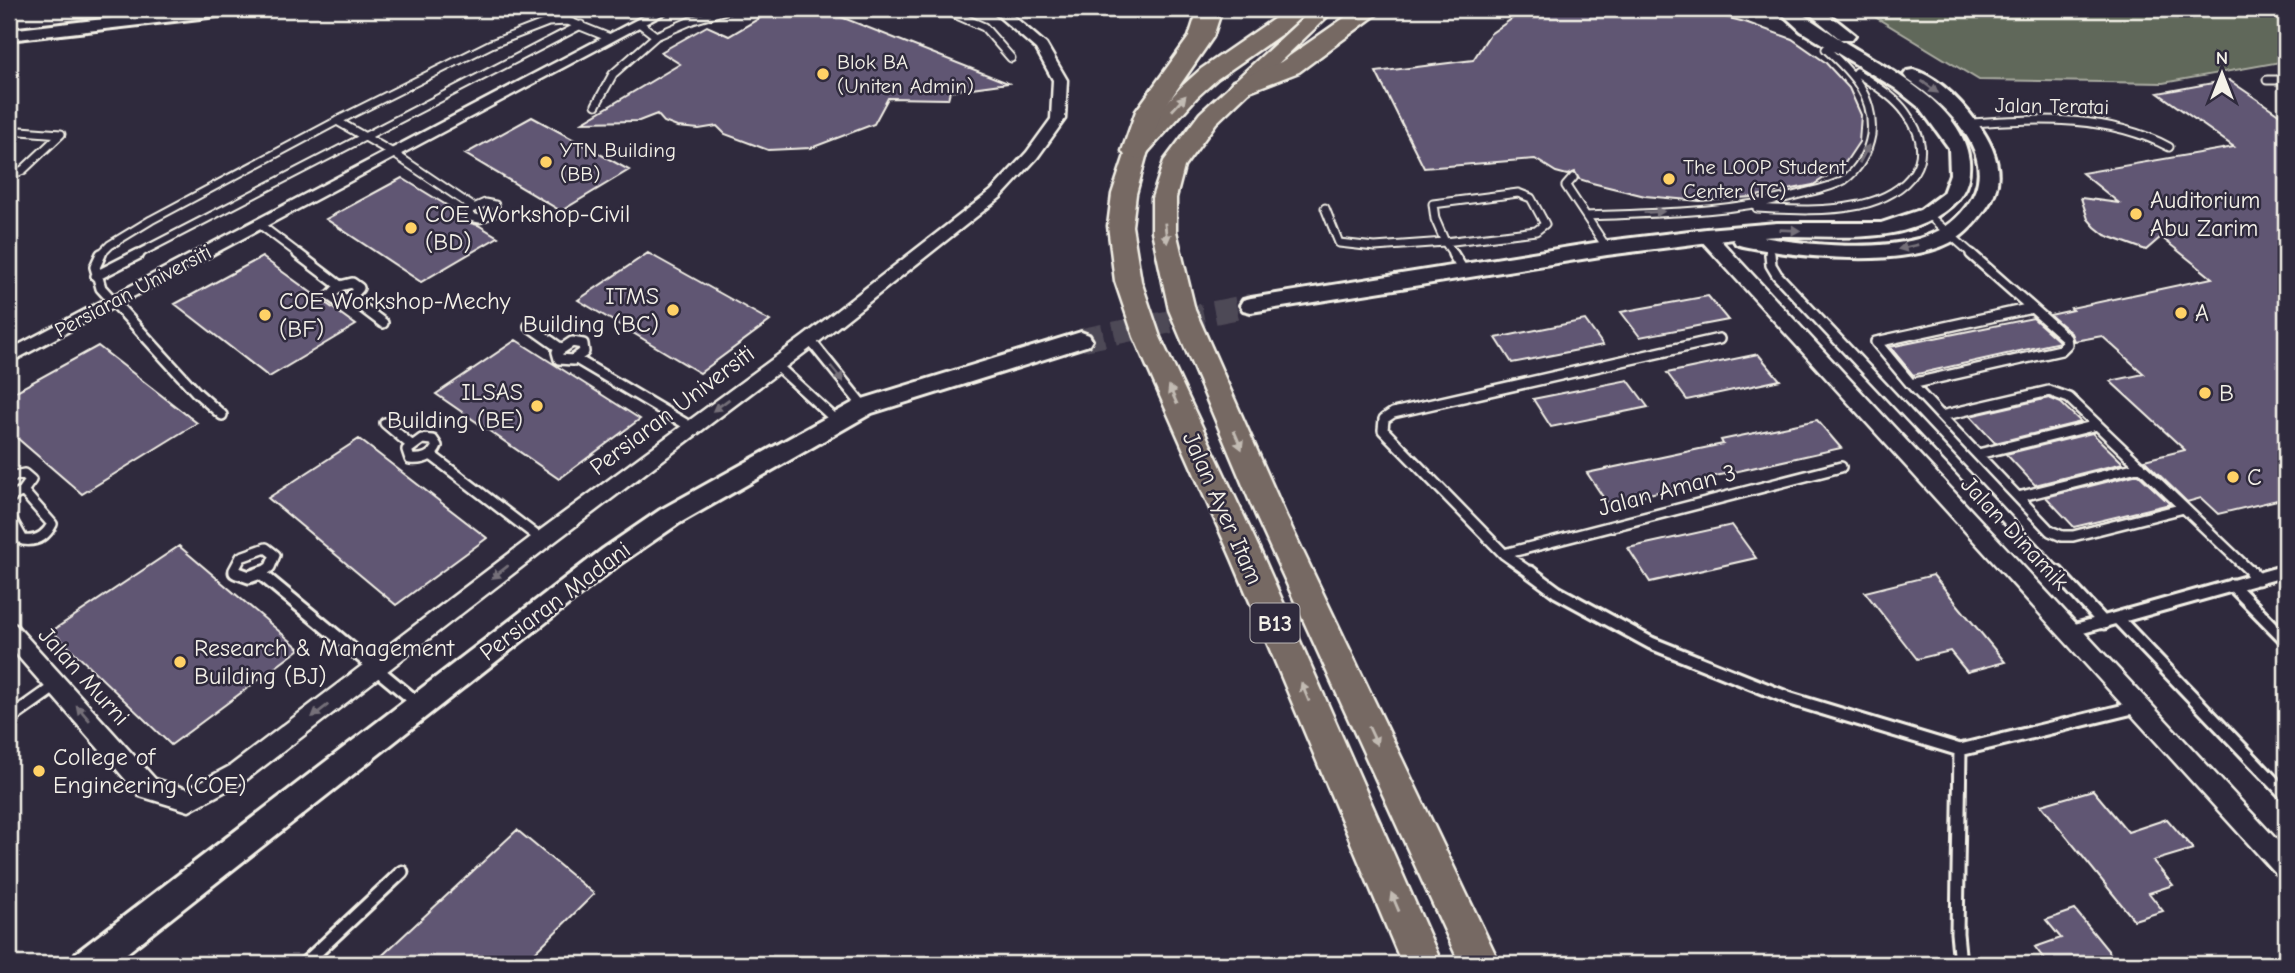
<svg xmlns="http://www.w3.org/2000/svg" width="2295" height="973" viewBox="0 0 2295 973" font-family="'Comic Neue',sans-serif">
<style>
.green{fill:#61675a;stroke:#aaaca1;stroke-width:2}
.building{fill:#615673;stroke:#f4f1e8;stroke-width:2}
.lines{fill:none;stroke-linecap:round;stroke-linejoin:round}
.tertiary-tunnel{stroke:#4d4857;stroke-width:23;stroke-dasharray:23 11;stroke-linecap:butt}
.service-far2-casing{stroke:#f4f1e8;stroke-width:11}
.service-far1-casing{stroke:#f4f1e8;stroke-width:14}
.service-casing{stroke:#f4f1e8;stroke-width:17}
.minor-casing{stroke:#f4f1e8;stroke-width:5}
.tertiary-casing{stroke:#f4f1e8;stroke-width:6}
.secondary-casing{stroke:#f4f1e8;stroke-width:6}
.primary-casing{stroke:#f4f1e8;stroke-width:5}
.motorway-casing{stroke:#f4f1e8;stroke-width:5}
.service-far2{stroke:#2f2a3d;stroke-width:7}
.service-far1{stroke:#2f2a3d;stroke-width:9}
.service{stroke:#2f2a3d;stroke-width:11}
.minor{fill:#2f2a3d;fill-rule:evenodd}
.tertiary{fill:#2f2a3d;fill-rule:evenodd}
.secondary{fill:#2f2a3d;fill-rule:evenodd}
.primary{fill:#766964;fill-rule:evenodd}
.motorway{fill:#766964;fill-rule:evenodd}
.oneway{fill:#747079}
.oneway2{fill:#c2bbb3}
.poi-dot{fill:#ffd166;stroke:#2f2a3d;stroke-width:2.5}
.labels{text-anchor:middle;dominant-baseline:central;stroke-width:5;stroke-linejoin:round;paint-order:stroke}
.far-poi-label{font-size:21px;fill:#f4f1e8;stroke:#2f2a3d;text-anchor:start}
.far-street-label{font-size:21px;fill:#f4f1e8;stroke:#2f2a3d}
.shield{fill:#2f2a3d;stroke:#b9b5b5;stroke-width:2}
.shield-label{font-size:23px;font-weight:bold;fill:#f4f1e8}
.poi-label{font-size:24px;fill:#f4f1e8;stroke:#2f2a3d;text-anchor:start}
.street-label{font-size:24px;fill:#f4f1e8;stroke:#2f2a3d}
</style>
<rect width="100%" height="100%" fill="#2f2a3d"/>
<filter id="ink" filterUnits="userSpaceOnUse"><feTurbulence type="fractalNoise" baseFrequency=".0143" numOctaves="2"/><feDisplacementMap in="SourceGraphic" scale="14" xChannelSelector="R" yChannelSelector="G"/><feConvolveMatrix kernelMatrix="1 2 1 2 8 2 1 2 1" color-interpolation-filters="sRGB"/></filter>
<g filter="url(#ink)">
<path class="green" d="M1862,9h424v52l-123,22 -184,-3z"/>
<path class="building" d="M775,9h46l187,74 -58,8 -2,8 -60,-1 -14,26 -63,24 -43,2 -43,-16 -8,-8 -18,3 -22,-2 -13,-5 -7,-8 -18,7 -56,1 97,-58 -19,-12 46,-26 22,10z
M1526,9h167l52,13 47,17 33,23 24,26 12,27 -2,27 -16,24 -30,19 -62,12 -51,4 -55,-5 -53,-13 -13,-4 -4,-7 -8,3 -11,-3 -21,-13 -111,9 -48,-96 97,-12 17,-26z
M2229,80l57,39v379l-68,16 -17,-16 -14,4 -43,-42 41,-10 -75,-69 34,-7 -42,-38 -28,5 -3,-8 -21,-18 23,-5 -2,-2 141,-30 -51,-41 -15,13 -41,-15 -10,-8 -7,-8 -7,-21 38,5 -37,-30 152,-26 -76,-54z
M532,117l35,19 62,34 -68,41 -96,-57z
M402,178l62,38 2,6 12,3 20,12 -77,45 -95,-63z
M648,253l122,68 -70,52 -122,-73z
M262,257l94,68 -87,52 -94,-73z
M1708,296l20,24 -88,17 -19,-25z
M2033,318l27,24 -147,33 -23,-28z
M1585,320l18,25 -91,18 -16,-25z
M516,340l124,79 -81,60 -123,-85z
M98,346l99,77 -115,71 -73,-63v-36z
M1758,354l22,26 -93,20 -20,-27z
M1628,380l20,27 -97,20 -18,-28z
M2049,398l12,5 20,19 -86,21 -25,-27z
M1817,420l24,28 -134,30 2,3 -102,22 -20,-30 136,-29 -2,-4z
M2092,433l31,30 -88,22 -29,-31z
M359,439l128,99 -91,67 -128,-107z
M2138,474l32,30 -96,23 -28,-30z
M1732,525l24,33 -106,24 -22,-34z
M179,546l121,103 -129,96 -119,-114z
M1933,575l72,87 -38,10 -17,-21 -33,8 -52,-67z
M2093,790l35,42 39,-13 26,30 -40,12 20,24 -24,8 14,18 -29,9 -93,-115z
M517,830l77,64 -71,70h-150z
M2075,910l44,54h-71l-13,-17 26,-9 -15,-18z"/>
<g class="lines">
<path class="tertiary-tunnel" d="M1081,340l170,-35"/>
<g class="service-far2-casing">
<path id="service-far2" d="M943,9l41,18 27,31
M639,23l17,13 37,-16 36,-11
M2267,80h19
M596,105l17,-31 43,-38
M337,121l154,-77 57,-22 20,-1 42,17
M1970,123c69,-4 136,-9 199,24
M9,135l12,-4 40,3 -38,36 -14,6
M1573,178l-7,8 41,62
M1518,193l13,5 14,26 -9,7 -91,11 -10,-23 -2,-15z
M485,203l10,2 1,7 -16,7 -10,-2 -1,-7z
M1325,208l14,35 36,4 70,-5
M1757,208c34,2 69,4 103,-3 48,-11 81,-46 46,-92 -12,-17 -33,-29 -50,-41
M1927,214l46,41
M1586,216c73,-3 147,-3 218,-23 13,-3 28,-6 40,-13 15,-10 24,-28 27,-45 4,-39 -19,-62 -45,-86l11,-2
M259,224l41,31
M1445,242l9,13
M1769,245l1,10
M100,255l10,-10 41,-25 186,-99 56,32 80,54
M136,255l445,-230"/>
</g>
<g class="service-far1-casing">
<path id="service-far1" d="M101,254l-6,13 6,21 95,104 26,23
M298,254l42,32
M1453,254l10,16
M1770,254l1,11 6,10 281,299
M96,276l43,-22
M352,283l7,5 -9,10 -13,3 -7,-5 10,-10z
M350,298l33,25
M529,326l31,22
M810,340l54,67
M572,342l11,2 1,8 -11,8 -14,-1 -2,-7z
M576,359l115,68
M776,365l61,56
M1911,384l-35,-42 156,-34
M2049,391l20,7 115,110 -111,28h-11l-12,-5 -109,-115z
M1941,416l-30,-32 150,-34 6,-6 -1,-6 -95,-84
M385,423l26,22
M422,439l11,1 4,6c-5,12 -15,14 -27,13l-3,-9z
M1978,454l119,-29
M431,455l111,85
M9,477l15,-3 7,6 -8,11 -14,7
M2018,497l123,-31
M2184,508l69,66
M9,515l14,25c14,2 23,-4 29,-16l-29,-33
M1504,554l337,-87
M237,574l-3,-4 7,-13 25,-9 9,7 -5,12 -10,7
M1532,574l-28,-20 -121,-124 1,-11 9,-6 326,-74
M2274,574l12,-3"/>
</g>
<g class="service-casing">
<path id="service" d="M235,572l14,5 14,-5
M1530,572l27,20 94,51 140,56 169,51 177,-43
M2057,572l47,51
M2251,572l7,7
M261,574l159,131
M2232,585l54,55
M2118,619l168,176
M2070,631l211,-59
M9,719l48,-34
M1960,750l-3,183 3,31
M304,964l98,-92"/>
</g>
<g class="minor-casing">
<path id="minor" d="M657,9h16l-664,354v-13z
M990,9h15l41,35 21,36 -2,39 -28,39 -36,39 -185,147 -267,202 -303,234 -57,31 -49,-15 -131,-150v-24l7,3 139,154 32,10 43,-23 305,-232 269,-198 187,-145 36,-39 24,-33 2,-39 -17,-31z
M1706,230l6,1 574,619v29l-9,-4 -577,-636 -2,-4z"/>
</g>
<g class="tertiary-casing">
<path id="tertiary" d="M1777,9c5,0 11,-1 16,0 4,1 49,32 58,37 41,25 113,61 118,115 2,27 -11,43 -33,56 -51,31 -117,15 -173,20 46,8 110,14 155,2 20,-6 35,-15 48,-32 39,-50 -20,-102 -59,-128l-3,-4 3,-4 6,-1c25,6 50,34 65,54 18,25 29,55 9,83 -8,11 -17,23 -29,31 -47,32 -161,19 -215,8l-7,-2 -3,-5 -126,16 -356,57 -8,-2 -3,-5 3,-5 8,-2 356,-57 99,-12 71,-6h104l39,-13 23,-17 7,-19 -1,-26 -29,-40 -25,-20 -94,-57z
M1804,9h18l33,26 -3,4h-12z
M1081,332l8,3 3,5 -3,5 -217,68 -194,111 -57,39 -508,401h-42l5,-11 527,-404 57,-39 196,-109z"/>
</g>
<g class="secondary-casing">
<path id="secondary" d="M190,9h54l-9,5 -226,26v-10z"/>
</g>
<g class="primary-casing">
<path id="primary" d="M1288,9h22l-27,24 -66,46 -20,18 -50,56 -11,41 -4,32 9,55 19,56 104,222 178,405h-40l-170,-405 -98,-222 -19,-56 -7,-55 4,-32 16,-48 53,-59 20,-18z
M1313,9h22l-119,114 -32,44 -8,31v33l19,79 91,206 214,448h-40l-204,-448 -87,-206 -17,-79v-33l12,-37 36,-48z"/>
</g>
<g class="motorway-casing">
<path id="motorway" d="M1198,9h24l-9,28 -51,74 -16,46 -10,2 -10,-2 -4,-6 14,-40 53,-74z
M1357,9h27l-85,63 -57,22 -9,-3 -4,-5 4,-5 48,-19z"/>
</g>
<use href="#service-far2" class="service-far2"/>
<use href="#service-far1" class="service-far1"/>
<use href="#service" class="service"/>
<use href="#minor" class="minor"/>
<use href="#tertiary" class="tertiary"/>
<use href="#secondary" class="secondary"/>
<use href="#primary" class="primary"/>
<use href="#motorway" class="motorway"/>
</g>
<defs><path id="oneway-solid" d="M-6-.8H1V-3.2L6.5 0L1 3.2V.8H-6Z" transform="scale(1.75)"/></defs>
<g class="oneway">
<use href="#oneway-solid" transform="translate(1930 87) rotate(36)"/>
<use href="#oneway-solid" transform="translate(1864 154) rotate(-62)"/>
<use href="#oneway-solid" transform="translate(1654 212) rotate(-3)"/>
<use href="#oneway-solid" transform="translate(1790 230) rotate(2)"/>
<use href="#oneway-solid" transform="translate(1908 247) rotate(167)"/>
<use href="#oneway-solid" transform="translate(837 374) rotate(51)"/>
<use href="#oneway-solid" transform="translate(721 405) rotate(144)"/>
<use href="#oneway-solid" transform="translate(500 572) rotate(142)"/>
<use href="#oneway-solid" transform="translate(320 711) rotate(142)"/>
<use href="#oneway-solid" transform="translate(83 713) rotate(-131)"/>
</g>
<g class="oneway2">
<use href="#oneway-solid" transform="translate(1179 103) rotate(-48)"/>
<use href="#oneway-solid" transform="translate(1166 233) rotate(83)"/>
<use href="#oneway-solid" transform="translate(1173 395) rotate(-114)"/>
<use href="#oneway-solid" transform="translate(1238 440) rotate(67)"/>
<use href="#oneway-solid" transform="translate(1305 692) rotate(-113)"/>
<use href="#oneway-solid" transform="translate(1373 736) rotate(65)"/>
<use href="#oneway-solid" transform="translate(1395 902) rotate(-113)"/>
</g>
</g>
<g class="poi-dot">
<circle cx="823" cy="74" r="7"/>
<circle cx="546" cy="162" r="7"/>
<circle cx="1669" cy="179" r="7"/>
<circle cx="2136" cy="214" r="7"/>
<circle cx="411" cy="228" r="7"/>
<circle cx="673" cy="310" r="7"/>
<circle cx="2181" cy="313" r="7"/>
<circle cx="265" cy="315" r="7"/>
<circle cx="2205" cy="393" r="7"/>
<circle cx="537" cy="406" r="7"/>
<circle cx="2233" cy="477" r="7"/>
<circle cx="180" cy="662" r="7"/>
<circle cx="39" cy="771" r="7"/>
</g>
<g class="labels">
<g class="far-poi-label">
<text x="837" y="62">Blok BA<tspan x="837" dy="24">(Uniten Admin)</tspan></text>
<text x="560" y="150">YTN Building<tspan x="560" dy="24">(BB)</tspan></text>
<text x="1683" y="167">The LOOP Student<tspan x="1683" dy="24">Center (TC)</tspan></text>
</g>
<g class="far-street-label">
<text transform="translate(2052 106) rotate(1)">Jalan Teratai</text>
<text transform="translate(133 291) rotate(-28)">Persiaran Universiti</text>
</g>
<rect class="shield" x="1250.5" y="603.5" width="49" height="39" rx="5"/>
<g class="shield-label">
<text x="1275" y="623">B13</text>
</g>
<g class="poi-label">
<text x="2150" y="200">Auditorium<tspan x="2150" dy="28">Abu Zarim</tspan></text>
<text x="425" y="214">COE Workshop-Civil<tspan x="425" dy="28">(BD)</tspan></text>
<text x="659" y="296" text-anchor="end">ITMS<tspan x="659" dy="28">Building (BC)</tspan></text>
<text x="279" y="301">COE Workshop-Mechy<tspan x="279" dy="28">(BF)</tspan></text>
<text x="2195" y="313">A</text>
<text x="523" y="392" text-anchor="end">ILSAS<tspan x="523" dy="28">Building (BE)</tspan></text>
<text x="2219" y="393">B</text>
<text x="2247" y="477">C</text>
<text x="194" y="648">Research &amp; Management<tspan x="194" dy="28">Building (BJ)</tspan></text>
<text x="53" y="757">College of<tspan x="53" dy="28">Engineering (COE)</tspan></text>
</g>
<g class="street-label">
<text transform="translate(672 410) rotate(-37)">Persiaran Universiti</text>
<text transform="translate(1667 490) rotate(-15)">Jalan Aman 3</text>
<text transform="translate(1223 508) rotate(66)">Jalan Ayer Itam</text>
<text transform="translate(2015 533) rotate(47)">Jalan Dinamik</text>
<text transform="translate(555 601) rotate(-37)">Persiaran Madani</text>
<text transform="translate(84 676) rotate(48)">Jalan Murni</text>
</g>
</g>
<rect width="2295" height="973" fill="none" stroke="#2f2a3d" stroke-width="35"/>
<rect x="18" y="18" width="2260" height="938" fill="none" stroke="#f4f1e8" stroke-width="2.5" filter="url(#ink)"/>
<g transform="translate(2222 74)" stroke="#2f2a3d" stroke-width="5" paint-order="stroke">
<path d="M0-5L12 26L0 18L-12 26Z" fill="#f4f1e8"/>
<text y="-10" font-size="19" font-weight="bold" text-anchor="middle" fill="#f4f1e8">N</text>
</g>
</svg>
